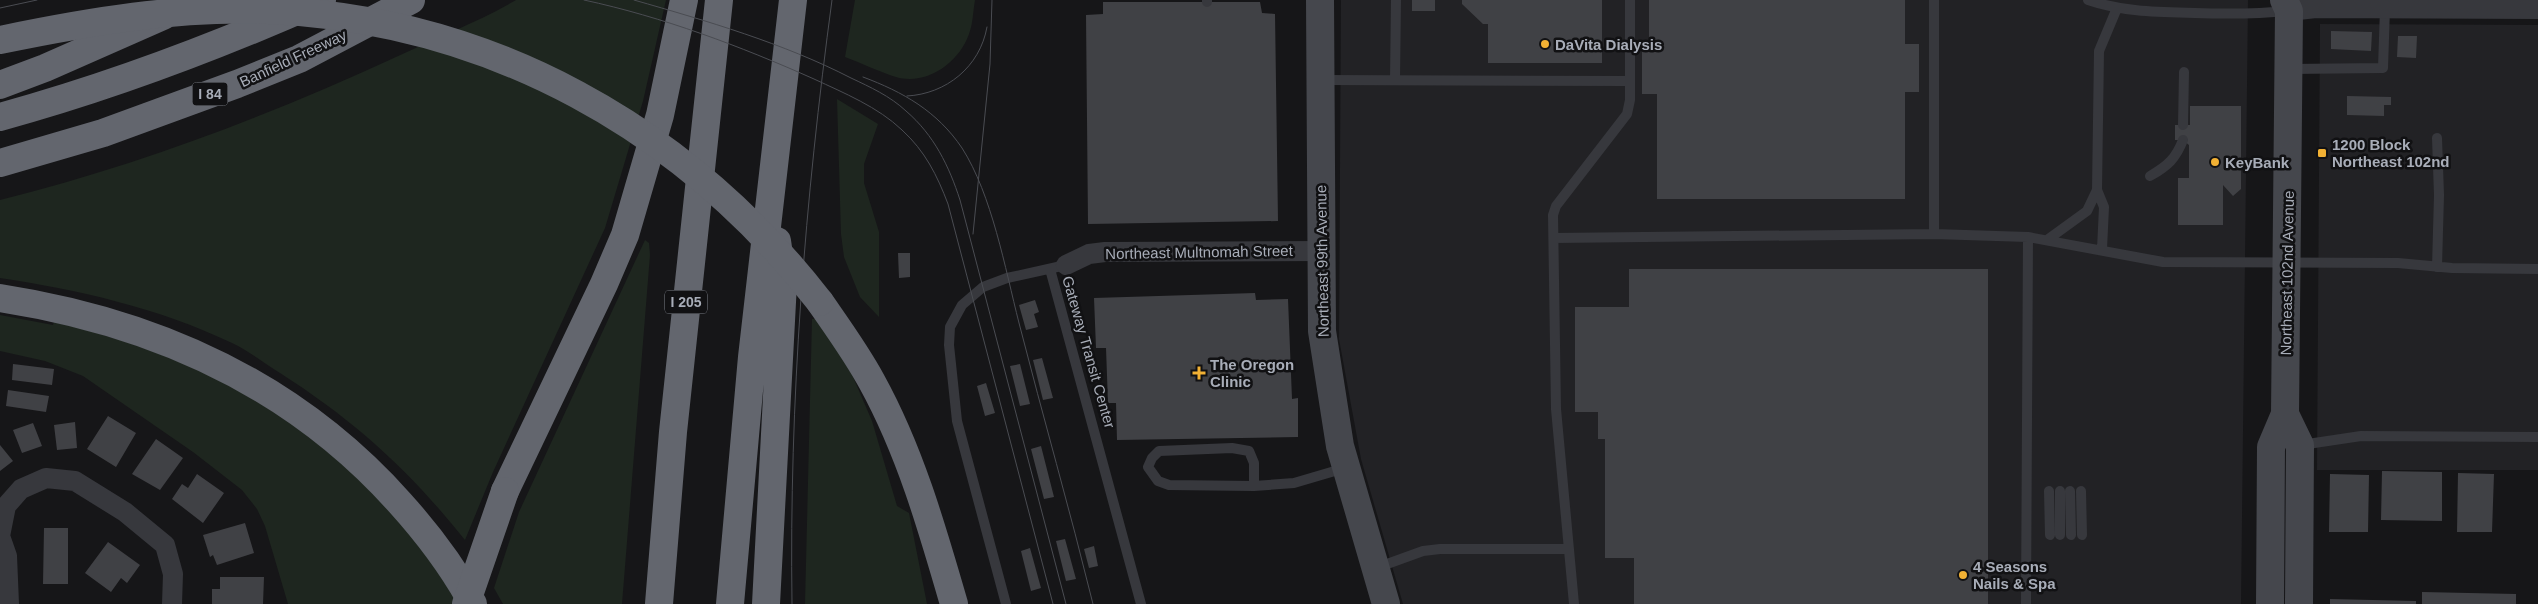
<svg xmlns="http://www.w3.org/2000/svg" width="2538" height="604" viewBox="0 0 2538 604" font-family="Arial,sans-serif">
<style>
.built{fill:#222225}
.green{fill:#1e261f}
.building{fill:#404145}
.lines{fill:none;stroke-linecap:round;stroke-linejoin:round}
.lane{stroke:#37383d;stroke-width:10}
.street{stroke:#37383d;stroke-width:20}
.secondary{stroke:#45474d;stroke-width:28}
.highway{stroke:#63666e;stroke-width:28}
.tram{stroke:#4a4c52;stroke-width:1}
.highway-bridge{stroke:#63666e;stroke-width:28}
.poi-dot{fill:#f2b134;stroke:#111113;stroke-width:2}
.labels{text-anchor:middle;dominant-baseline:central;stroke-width:5;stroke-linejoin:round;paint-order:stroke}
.shield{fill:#111113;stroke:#7b7e86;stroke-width:1}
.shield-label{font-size:14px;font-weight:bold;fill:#a8adb8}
.poi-label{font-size:15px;font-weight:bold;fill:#a8adb8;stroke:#111113;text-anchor:start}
.street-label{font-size:15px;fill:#a8adb8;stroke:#111113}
</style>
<rect width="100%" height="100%" fill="#161618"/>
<path class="built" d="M1341,0h907l-7,604h-838l-42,-145 -22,-120z
M2320,24l218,1v445h-221z"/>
<path class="green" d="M516,0h150l-23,101 -38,127 -112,244 -28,68c-56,-70 -110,-119 -185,-167 -15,-9 -31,-22 -48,-30 -73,-35 -153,-53 -232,-65v-78c137,-34 268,-84 396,-143 40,-19 82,-35 120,-57z
M855,0h120c-2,11 -2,24 -6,34 -10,29 -43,52 -73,43 -17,-5 -34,-14 -51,-20z
M837,99l41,25 -14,40v19l15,49v85l-19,-20 -16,-40 -3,-23z
M645,240l4,3 1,12 -28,349h-119l-9,-16 25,-76z
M0,315l53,10 1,-3c133,31 235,84 330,182 27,28 49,59 71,89l-2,11h-165l-23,-78 -8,-17 -15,-19 -49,-38 -110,-76 -38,-15 -45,-10z
M812,319h6l29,44 25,58 25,85 12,7 18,91h-122z"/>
<path class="building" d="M1412,0h23v11h-23z
M1462,0h140v63h-114v-39h-5l-21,-20z
M1649,0h256v44h14v48h-14v107h-248v-105h-15v-49h7z
M1103,2h157l2,11 13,1 3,207 -190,3 -2,-209 17,-1z
M2331,31l41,1 -1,19 -40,-2z
M2398,36h19l-1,22 -19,-1z
M2347,96l44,1v8h-7v11l-37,-1z
M2190,106h51v83l-8,7 -10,-11v40h-45v-47h11v-33l-6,-5h-8v-15h15z
M898,253h12v24l-11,1z
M1629,269h359v335h-354v-46h-29v-119h-7v-27h-23v-105h54z
M1255,293l1,7 32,-1 4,100 6,-1v39l-181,3 -1,-37h-8l-2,-55h-10l-2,-50z
M1035,300l4,12 -5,2 4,13 -12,3 -7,-25z
M1042,358l11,40 -10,2 -10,-40z
M13,364l41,5 -2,16 -40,-5z
M1020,364l10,40 -10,2 -10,-40z
M986,383l9,30 -10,3 -8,-30z
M8,390l41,6 -3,16 -40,-6z
M108,416l28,17 -20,34 -29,-18z
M75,422l2,26 -20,2 -3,-25z
M33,423l9,23 -20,7 -9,-23z
M156,439l27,19 -23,32 -28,-16z
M0,445l13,16 -13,10z
M1041,446l13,51 -10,2 -13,-50z
M2382,471l60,1v49l-61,-1z
M2458,473l36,1 -2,58h-35z
M197,474l27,19 -21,30 -31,-24 10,-15 6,4z
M2330,474l39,1 -1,57h-39z
M245,523l9,30 -37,12 -4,-10 -3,2 -7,-22z
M44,528h24v56h-25z
M1065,539l11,40 -10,2 -10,-40z
M108,542l32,23 -13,18 -6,-5 -10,14 -26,-19z
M1094,546l4,20 -9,2 -5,-19z
M1030,548l11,40 -10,3 -10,-40z
M220,577h44l-1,27h-51v-15h8z
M2422,592l94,2v10h-94z
M2330,599l86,2v3h-86z"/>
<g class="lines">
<path class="lane" d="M1207,0v2
M1934,0v234
M2088,0c35,12 70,12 107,13 31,1 62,1 93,-2
M2290,69l93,-1 2,-60
M1322,80l308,1
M1395,80l1,-80
M2183,125l1,-53
M2437,138l2,57 -2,72
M2150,176c18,-10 26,-18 33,-36
M1554,238l380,-4 94,3 135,25 235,1 54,5 86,1
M2047,240l40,-29 10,-21
M2102,249l2,-42 -7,-17 2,-139 18,-43
M1050,269l91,335
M2301,445l60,-9 177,1
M1254,486v-23l-5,-12 -17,-3 -73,3 -7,7 -4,9 10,14 11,4 85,1 40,-3 51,-15
M2049,491l1,44
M2060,491v44
M2070,491l1,44
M2081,491l1,44
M1376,568l47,-17 17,-2h129
M1006,604l-49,-183 -8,-76 1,-18 12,-22 21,-18 24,-9 59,-13
M1574,604l-18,-195 -3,-194 3,-9 71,-92 3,-14v-100
M2026,604l2,-367"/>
<path class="street" d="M2289,11l27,-3 222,1
M1066,265l23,-11 16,-2 215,-1
M9,604l-2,-48 -7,-20 6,-30 15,-17 25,-11 29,3 50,31 40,33 8,29 -1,30"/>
<path class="secondary" d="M1320,0l2,331 18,115 46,158
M2285,414l15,31 -1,159
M2270,604l1,-157 14,-33 4,-403 -5,-11"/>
<path class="highway" d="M0,85l45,-17 118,-52
M0,117c110,-30 218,-71 322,-117
M0,163l103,-30 134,-49 62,-25 112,-59
M0,298c155,24 294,86 400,205 28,31 53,64 73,101
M820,302c18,26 37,52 52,80 38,69 60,146 82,222
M505,491l99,-207 21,-49 35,-120 24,-115
M659,604l14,-172 46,-432
M730,604l22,-247 41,-357
M766,604l17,-321 -6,-42"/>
<path class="tram" d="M584,0c79,17 156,46 230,79 30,14 64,28 88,51 23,21 35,45 46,74l105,400
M634,0c73,21 149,43 217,78 19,9 39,18 55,33 28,24 43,55 54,89l106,404
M0,8l37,-8
M863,77c40,15 74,34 99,71 30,47 43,120 57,175 24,94 51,187 74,281
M907,96c39,-2 73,-29 80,-69
M973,234l17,-170 2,-64
M792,604c-3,-202 13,-404 40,-604"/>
<path class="highway-bridge" d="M0,40c87,-18 180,-34 269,-30 222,10 416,118 551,292
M466,604l39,-113"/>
</g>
<g class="poi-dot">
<circle cx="1545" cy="44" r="5"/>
<rect x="2317" y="148" width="10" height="10" rx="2.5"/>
<circle cx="2215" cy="162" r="5"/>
<path d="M1196.5 365.5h5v5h5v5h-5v5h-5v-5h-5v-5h5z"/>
<circle cx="1963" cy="575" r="5"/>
</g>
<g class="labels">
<g class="shield">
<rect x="192.5" y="82.5" width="35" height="23" rx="4"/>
<rect x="665" y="290.5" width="42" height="23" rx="4"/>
</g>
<g class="shield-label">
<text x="210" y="94">I 84</text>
<text x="686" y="302">I 205</text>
</g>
<g class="poi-label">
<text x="1555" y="44">DaVita Dialysis</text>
<text x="2332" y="144">1200 Block<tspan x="2332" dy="17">Northeast 102nd</tspan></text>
<text x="2225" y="162">KeyBank</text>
<text x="1210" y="364">The Oregon<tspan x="1210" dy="17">Clinic</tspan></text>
<text x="1973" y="566">4 Seasons<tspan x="1973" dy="17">Nails &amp; Spa</tspan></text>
</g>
<g class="street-label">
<text transform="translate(293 58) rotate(-25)">Banfield Freeway</text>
<text transform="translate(1199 252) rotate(-1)">Northeast Multnomah Street</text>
<text transform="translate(1322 261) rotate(-91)">Northeast 99th Avenue</text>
<text transform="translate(2287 273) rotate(-89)">Northeast 102nd Avenue</text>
<text transform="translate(1089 352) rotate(74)">Gateway Transit Center</text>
</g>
</g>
</svg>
